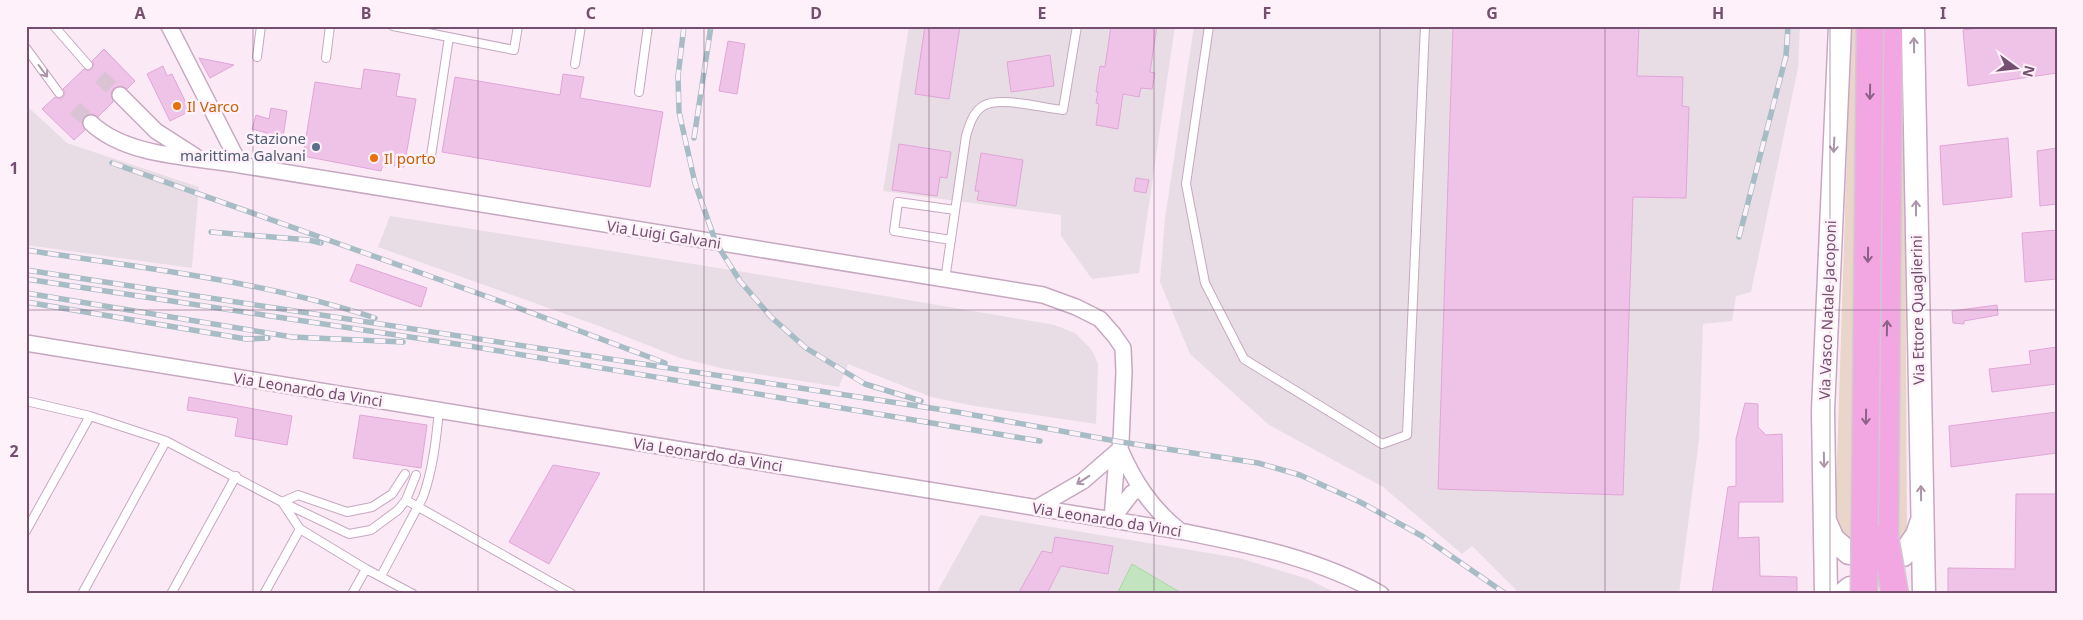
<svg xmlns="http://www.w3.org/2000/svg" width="2083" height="620" viewBox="0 0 2083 620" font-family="'Noto Sans',sans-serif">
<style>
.industrial{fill:#e8dde5}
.green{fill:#e9d5c9}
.water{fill:#c2e4bf;stroke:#aad5a6}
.building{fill:#efc3e8;stroke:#e1a5d7}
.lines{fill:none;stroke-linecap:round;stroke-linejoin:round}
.minor-tunnel{stroke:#dac3d4;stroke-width:15;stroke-dasharray:15 8;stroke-linecap:butt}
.service-casing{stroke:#c6a8c0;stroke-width:10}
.minor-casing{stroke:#c6a8c0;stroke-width:18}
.secondary-casing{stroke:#c9a7c2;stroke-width:25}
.trunk-casing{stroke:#d3c7d1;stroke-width:29}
.service{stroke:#fff;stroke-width:8}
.minor{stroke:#fff;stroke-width:15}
.secondary{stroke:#fff;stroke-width:22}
.trunk{stroke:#f3a7e2;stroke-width:26}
.rail-casing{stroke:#a8bcc5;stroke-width:5.5}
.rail{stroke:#fef1f9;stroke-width:4;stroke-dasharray:11;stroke-linecap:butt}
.trunk-bridge-casing{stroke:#d3c7d1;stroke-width:29;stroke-linecap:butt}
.trunk-bridge{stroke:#f3a7e2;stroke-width:26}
.oneway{stroke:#ac95a9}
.oneway2{stroke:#8e6187}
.grid{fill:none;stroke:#754f70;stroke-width:1;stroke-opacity:0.55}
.food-dot{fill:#e8710a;stroke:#fef1f9;stroke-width:2}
.service-dot{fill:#5c6f8a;stroke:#fef1f9;stroke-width:2}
.labels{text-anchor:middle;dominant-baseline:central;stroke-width:5;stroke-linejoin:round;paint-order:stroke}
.food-label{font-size:15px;fill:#c56008;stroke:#fef1f9;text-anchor:start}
.service-label{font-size:15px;fill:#4e5e75;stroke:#fef1f9;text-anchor:end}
.street-label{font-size:15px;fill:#754f70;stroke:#fef1f9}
.neatline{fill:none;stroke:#754f70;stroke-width:2}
.grid-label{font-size:16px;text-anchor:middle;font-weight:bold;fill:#754f70}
</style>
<rect width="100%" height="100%" fill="#fbeaf5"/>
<path class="industrial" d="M909,26h266l-36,247 -47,6 -31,-43v-21l-178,-24z
M1194,26h606l-2,42 -47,224 -15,4 -4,25 -29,3 -4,116 -20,154h-159l-48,-48 -10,8 -79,-67 -114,-62 -79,-71 -30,-72 5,-64z
M26,105l41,38 132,44 -7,81 -166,-23z
M390,216l360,57 305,52 20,8 17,17 6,14 -2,60 -121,-18 -44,-9 -83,-33 -9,23 -114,-18 -45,-11 -81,-32 -221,-79z
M980,515l259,43 69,21 30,15h-402z"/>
<path class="green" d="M1851,26h53l3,503 -9,14 -26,5 -28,-13 -9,-12z"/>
<path class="water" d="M1132,564l51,30h-66z"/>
<path class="building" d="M925,26h35l-11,73 -34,-5z
M1111,26h46l-7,46 5,1 -3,16 -11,-1 -2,9 -16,-3 -5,35 -22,-4 3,-21 -3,-1 2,-11h-2l4,-26 5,1z
M1453,26h186l-2,50 46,1 -1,29 7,1 -3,91 -53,-1 -10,298 -185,-6z
M1994,26h63v47l-89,13 -5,-56z
M728,41l17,3 -8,50 -18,-3z
M104,49l31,32 -8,8 -5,-3 -8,2 -3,5 2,9 -15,15 -6,-3 -8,3 -2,5 3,8 -11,10 -32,-31 13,-12 4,2 4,-2 2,-4 -2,-4 21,-20 5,2 3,-2 2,-5 -2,-3z
M1050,55l4,31 -43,6 -4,-30z
M199,58l35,7 -24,13z
M163,66l4,10 5,-2 18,37 -20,10 -23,-47z
M364,69l36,5 -4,22 20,3 -12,68 -21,-3 -2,7 -78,-15 12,-74 46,7z
M563,74l21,3 -4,21 83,14 -13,75 -208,-35 13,-75 105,18z
M271,108l16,3 -5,33 -16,-3 1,-8 -15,-4 4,-14 13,4z
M2008,138l4,59 -69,8 -3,-59z
M899,144l52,8 -4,26 -7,-1 -3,19 -45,-6z
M2057,148v56l-17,2 -3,-55z
M981,153l42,7 -7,46 -39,-6 2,-9h-4z
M1136,178l13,2 -3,13 -12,-2z
M2057,230v49l-32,3 -3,-49z
M357,264l70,24 -6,19 -71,-26z
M1997,305l1,10 -34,6v3l-11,-1 -1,-12z
M2057,347v37l-65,8 -3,-23 42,-5 -2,-13z
M189,397l103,19 -5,29 -52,-9 3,-18 -51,-8z
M1745,403l13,1v23l8,8 16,-1 1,68h-44l-1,36 21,-1 1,39 37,1v17h-85l16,-107 8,-1v-47z
M2057,412v41l-106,14 -2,-41z
M360,415l67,10 -6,43 -68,-10z
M553,465l47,8 -51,91 -40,-22z
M2016,494h41v100h-109v-26l67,1z
M1055,537l58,9 -5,28 -47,-8 -14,28h-29l24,-43 10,2z"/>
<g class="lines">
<path class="minor-tunnel" d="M100,77l20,18
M75,108l16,15"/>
<g class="service-casing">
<path id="service" d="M54,26l34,39
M393,26l121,24 4,-24
M1209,26l-23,158 19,99 39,76 138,85 25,-9 18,-409
M26,48l33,45
M257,57l4,-31
M326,58l4,-32
M575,64l6,-38
M639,92l9,-66
M431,156l18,-119
M951,240l-57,-9 4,-29 57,8
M945,280l21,-144c3,-10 7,-24 17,-30 17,-10 59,2 80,4l14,-84
M26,401l64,15 76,25 116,61 18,27 66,40 47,25
M406,500l166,94
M282,502l16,-7 49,17 25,-5 20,-13 13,-20
M284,503l65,31 22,-4 27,-20 8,-10 10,-25
M26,531l64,-115
M381,576l42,-79c10,-28 13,-57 16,-86
M82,594l84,-153
M171,594l65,-118
M264,594l36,-65
M352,594l14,-25"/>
</g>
<g class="minor-casing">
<path id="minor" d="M169,26l71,139 803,130 33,12 24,12 14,16 9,13 1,24 -3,70 -5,26 -4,51
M120,95l36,36 39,25
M91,123c36,34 102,34 149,42
M26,343l1154,188c70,14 138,27 201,63
M1120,449c14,32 31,59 59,81
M1038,507l45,-26 37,-32
M1112,519l20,-26 8,-4"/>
</g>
<g class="secondary-casing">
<path id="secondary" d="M1913,26l11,568
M1825,521l8,18 16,14
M1903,555l14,-20 4,-12
M1826,594l-3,-183 17,-385
M1843,594l7,-6"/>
</g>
<g class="trunk-casing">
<path id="trunk" d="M1885,537l4,-511"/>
</g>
<use href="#service" class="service"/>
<use href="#minor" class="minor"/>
<use href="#secondary" class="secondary"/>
<use href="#trunk" class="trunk"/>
<g class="rail-casing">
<path id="rail" d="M684,26l-6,50 1,36 16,71 21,60 24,38 31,36 35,31 59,36 56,17
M694,138l17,-112
M112,163l396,141 157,59
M211,232l98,8 12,3
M1739,237l47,-181 2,-30
M26,250c117,18 237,31 349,68
M26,270l931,142 164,30 137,21 42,12 60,27 62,34 84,58
M26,279l437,66 577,96
M26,293l266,44 111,5
M26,302l220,37 22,-1"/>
</g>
<use href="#rail" class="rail"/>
<g class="trunk-bridge-casing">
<path id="trunk-bridge" d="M1885,537l10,57
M1864,594l6,-568"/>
</g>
<use href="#trunk-bridge" class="trunk-bridge"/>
</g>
<defs><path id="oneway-shaft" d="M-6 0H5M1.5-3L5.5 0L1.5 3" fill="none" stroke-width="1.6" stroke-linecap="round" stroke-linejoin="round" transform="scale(1.25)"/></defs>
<g class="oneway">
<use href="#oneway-shaft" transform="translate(1914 45) rotate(-91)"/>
<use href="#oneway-shaft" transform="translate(43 71) rotate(53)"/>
<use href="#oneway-shaft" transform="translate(1834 145) rotate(93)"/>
<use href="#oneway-shaft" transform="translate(1916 208) rotate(-90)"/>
<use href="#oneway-shaft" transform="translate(1824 460) rotate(89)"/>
<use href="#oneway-shaft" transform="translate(1083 480) rotate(147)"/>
<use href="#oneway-shaft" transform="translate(1921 493) rotate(-91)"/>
</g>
<g class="oneway2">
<use href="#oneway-shaft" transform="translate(1870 92) rotate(91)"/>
<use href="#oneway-shaft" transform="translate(1868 255) rotate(91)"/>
<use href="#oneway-shaft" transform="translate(1887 328) rotate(-89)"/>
<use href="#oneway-shaft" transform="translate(1866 417) rotate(91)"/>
</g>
<path class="grid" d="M253,26v568M478,26v568M704,26v568M929,26v568M1154,26v568M1380,26v568M1605,26v568M1830,26v568M26,310h2031"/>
<g class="food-dot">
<circle cx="177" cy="106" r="5"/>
<circle cx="374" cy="158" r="5"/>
</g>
<circle class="service-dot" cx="316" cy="147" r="5"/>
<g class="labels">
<g class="food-label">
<text x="187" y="106">Il Varco</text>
<text x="384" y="158">Il porto</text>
</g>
<g class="service-label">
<text x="306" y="138">Stazione<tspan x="306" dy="17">marittima Galvani</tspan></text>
</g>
<g class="street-label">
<text transform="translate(664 234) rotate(9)">Via Luigi Galvani</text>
<text transform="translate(1827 310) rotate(-88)">Via Vasco Natale Jacoponi</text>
<text transform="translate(1917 310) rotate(-91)">Via Ettore Quaglierini</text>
<text transform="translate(308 389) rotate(9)">Via Leonardo da Vinci</text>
<text transform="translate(708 454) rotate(9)">Via Leonardo da Vinci</text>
<text transform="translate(1107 519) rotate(9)">Via Leonardo da Vinci</text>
</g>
</g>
<rect width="2083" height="620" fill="none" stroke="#fef1f9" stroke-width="55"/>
<g transform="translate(2016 68) rotate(105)" stroke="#fef1f9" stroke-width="4" paint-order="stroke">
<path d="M0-4L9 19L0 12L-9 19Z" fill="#754f70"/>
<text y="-8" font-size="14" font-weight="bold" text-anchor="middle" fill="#754f70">N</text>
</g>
<rect x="28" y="28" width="2028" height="564" class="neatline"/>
<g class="grid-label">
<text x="140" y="19">A</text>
<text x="366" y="19">B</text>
<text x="591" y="19">C</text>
<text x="816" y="19">D</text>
<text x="1042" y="19">E</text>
<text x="1267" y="19">F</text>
<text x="1492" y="19">G</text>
<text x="1718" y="19">H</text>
<text x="1943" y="19">I</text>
<text x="14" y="174">1</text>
<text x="14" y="457">2</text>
</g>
</svg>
